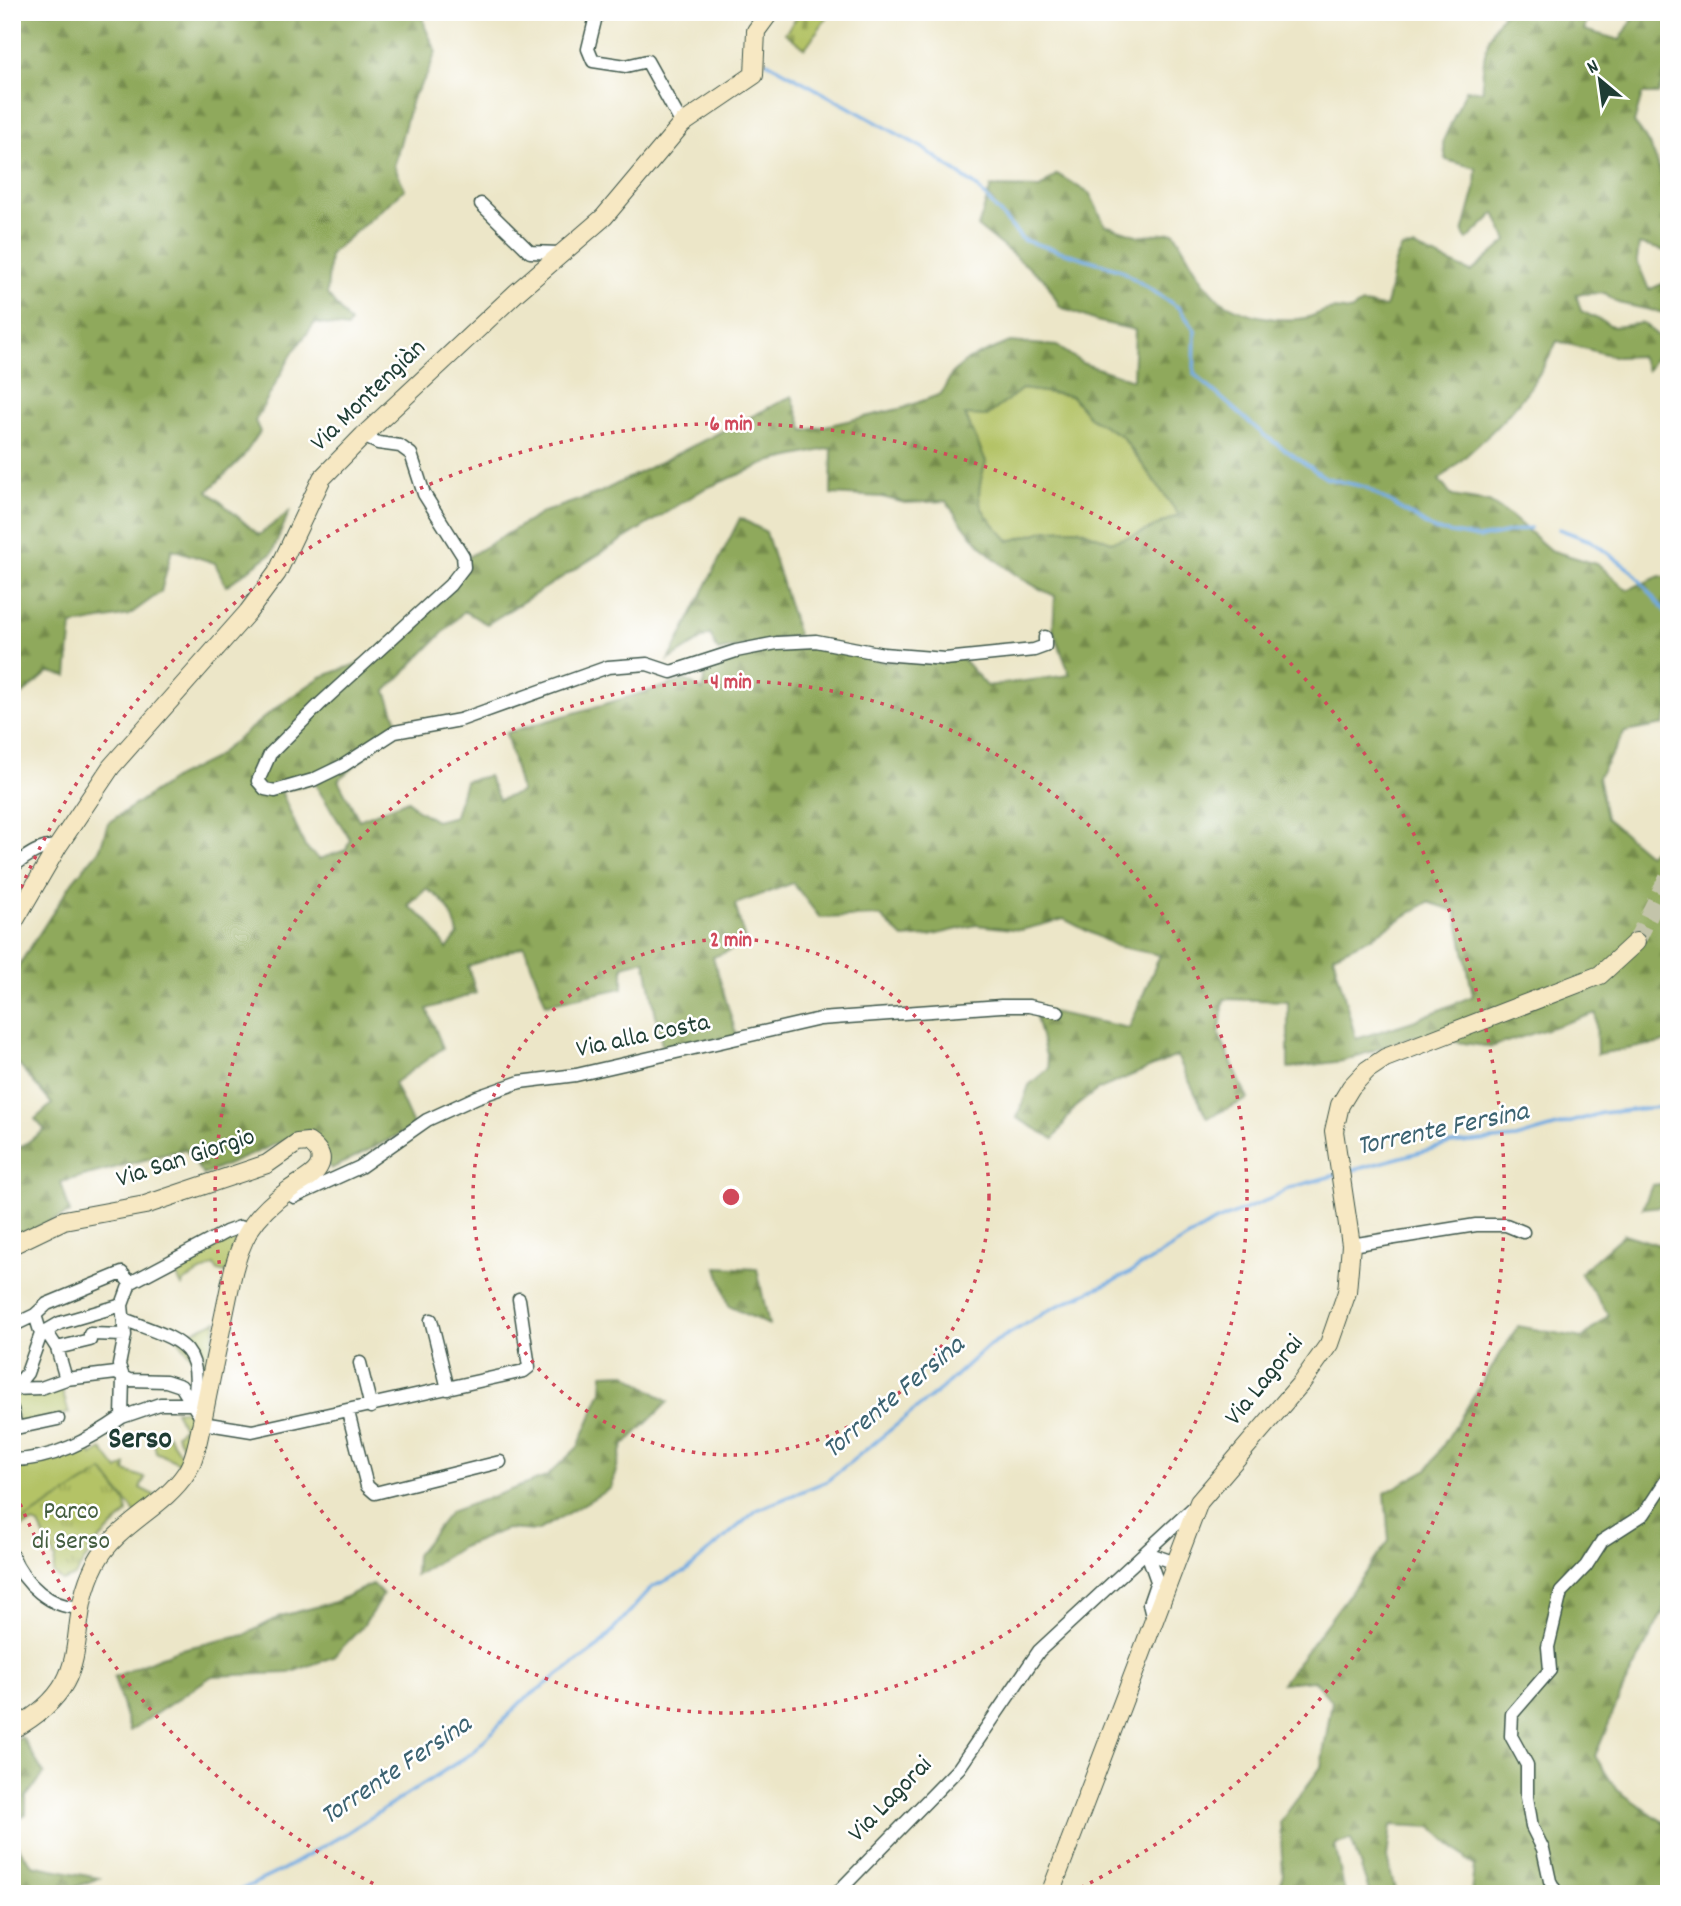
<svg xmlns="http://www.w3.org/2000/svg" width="1681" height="1906" viewBox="0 0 1681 1906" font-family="Dekko,sans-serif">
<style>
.green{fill:#b4c366;stroke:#6a804d;stroke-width:2}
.forest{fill:url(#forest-firs);stroke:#577348;stroke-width:2;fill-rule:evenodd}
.cemetery{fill:url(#cemetery-stones);stroke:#6a804d;stroke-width:2}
.park{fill:url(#park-tufts);stroke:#6a804d;stroke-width:2}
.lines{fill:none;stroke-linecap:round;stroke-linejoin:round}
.stream{stroke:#71aae1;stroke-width:3.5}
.secondary-tunnel{stroke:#c3c4aa;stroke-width:18;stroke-dasharray:18 9;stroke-linecap:butt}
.street-casing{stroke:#3e564a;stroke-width:15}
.secondary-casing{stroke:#3e564a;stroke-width:20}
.street{stroke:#fff;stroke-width:12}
.secondary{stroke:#f7e8c3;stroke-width:18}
.ring{fill:none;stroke:#d1495b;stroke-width:3.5;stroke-dasharray:3.5 7}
.labels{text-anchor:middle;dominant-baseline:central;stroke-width:5;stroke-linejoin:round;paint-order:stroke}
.street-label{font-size:26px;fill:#1f3d34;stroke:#fff}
.park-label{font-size:26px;fill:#445e40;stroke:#fff}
.water-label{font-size:28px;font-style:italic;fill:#3c6371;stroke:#fff}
.quarter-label{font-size:30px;font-weight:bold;fill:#1f3d34;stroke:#fff}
.centre{fill:#d1495b;stroke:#fff;stroke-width:3.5}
.ring-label{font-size:21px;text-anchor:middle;font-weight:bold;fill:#d1495b;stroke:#fff;stroke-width:5;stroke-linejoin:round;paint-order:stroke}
</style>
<defs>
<pattern id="forest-firs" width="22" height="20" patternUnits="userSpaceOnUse" patternTransform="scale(1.75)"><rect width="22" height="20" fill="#8fa95b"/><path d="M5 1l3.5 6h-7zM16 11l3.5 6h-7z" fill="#748b4c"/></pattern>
<pattern id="cemetery-stones" width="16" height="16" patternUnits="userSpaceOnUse" patternTransform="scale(1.75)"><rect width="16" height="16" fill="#b4c366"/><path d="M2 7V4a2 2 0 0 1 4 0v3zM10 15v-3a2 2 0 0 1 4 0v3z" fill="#92a055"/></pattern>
<pattern id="park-tufts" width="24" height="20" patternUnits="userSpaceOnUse" patternTransform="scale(1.75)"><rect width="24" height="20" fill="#b4c366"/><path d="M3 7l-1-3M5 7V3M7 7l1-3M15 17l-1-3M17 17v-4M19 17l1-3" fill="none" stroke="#92a055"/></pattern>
</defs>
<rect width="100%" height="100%" fill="#fff"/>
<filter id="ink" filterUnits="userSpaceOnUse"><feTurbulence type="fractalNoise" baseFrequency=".0143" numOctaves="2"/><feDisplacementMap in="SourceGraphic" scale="14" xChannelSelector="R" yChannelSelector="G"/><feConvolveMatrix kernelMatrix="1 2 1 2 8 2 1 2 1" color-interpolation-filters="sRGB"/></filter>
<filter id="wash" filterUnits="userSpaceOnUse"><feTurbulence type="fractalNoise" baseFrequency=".00686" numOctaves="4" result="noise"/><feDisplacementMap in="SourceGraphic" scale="28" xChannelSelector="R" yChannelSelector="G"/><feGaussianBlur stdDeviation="1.57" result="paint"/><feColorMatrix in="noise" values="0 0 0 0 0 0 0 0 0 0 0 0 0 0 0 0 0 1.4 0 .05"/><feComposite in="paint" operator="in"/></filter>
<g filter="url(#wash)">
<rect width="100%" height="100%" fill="#ece6c8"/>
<path class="green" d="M1022,389l50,7 17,21 32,19 58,79 -38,18 -30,9 -32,-13 -31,1 -39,11c-29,-33 -38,-34 -23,-80l-21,-47 22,2z
M239,1230l-13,43 -8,-2 -4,-6 -30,16 -2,5 -11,-21z
M217,1321l-10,45 -9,-1 -21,-27z
M61,1387l8,26 -50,13 -7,-30z
M175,1410l15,1 6,14 -8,32 -12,-23 7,-6z
M167,1434l18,27 -2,4 -27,-13 -2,-10z
M84,1445l8,10 10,-6 16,21 8,-5 -1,6 20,7 -5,10 18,9 -21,18 -34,-44 -91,57v-67z"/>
<path class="forest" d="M12,12h411l2,15 11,24 -9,24 -15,24 -18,67 11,23 -75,65 -3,40 23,29 -3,5 -32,-5 -22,29 -38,69 5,11 -18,26 -34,33 51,44 30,-23 -17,41 -46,33 -11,-23 -43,-14 -11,43 -32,23 -57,10 -5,51 -18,-4 -37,31z
M1505,12h84l-5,18 36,10 17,-28h32v56l-11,26h-16l-8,29c32,37 35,84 35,129l-30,-8 -2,17 12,29 15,-7 5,-11v42l-51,-11 -13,-10 -29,1 5,17 33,16 29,-4 22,19 -18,29 -7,-15 -23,1 -60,-16c-25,57 -72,99 -118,139l13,16 37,6 22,14 39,34 49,15 28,25 33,-14 9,2v132l-6,15 -38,7 -27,45 8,41 42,36 21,-14v202l-72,12 -1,-41 -105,34 -76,-11 -72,25 -55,7v-67l-64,-2 -5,36 29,64 -41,19 -30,-62 -80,34 -23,18 -20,31 -37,-21 12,-33 20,-17 -13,-51 11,-6 82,17 31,-73 -44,-9 -52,-27 -43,11 -45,-5 -47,11 -26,2 -23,-22 -60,2 -27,-35 -58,21 11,40 -33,13 24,80 -75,9 -17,-86 -22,6v22l-77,16 -22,-58 -56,20 8,27 -49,16 16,39 -49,35 20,44 -83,42 -22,-39 -106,45 -18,-26 -124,33 9,31 -58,26v-86l33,-23 -10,-11 17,-15 -40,-47v-81l61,-95 27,-32 8,-26 68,-46 37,-18 64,-52 44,-30 44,-16 80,-64 23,-40 76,-45 55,-19 193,-97 12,35 99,-23 38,-14 12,-22 16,-13 41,-17 47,4 25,17 51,17 2,-50 -39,-9 -36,-14 -14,-26 -68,-54 13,-40 49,1 17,-14 33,20 15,31 34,11 35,-4c11,17 30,57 46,68 22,15 53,21 78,19 25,-2 21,-14 52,-8l12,-7 23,3c8,-20 5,-42 17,-59l12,-1 57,25 36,-31 -12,-28 -28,27 -4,-7 12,-44 1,-21 -30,-8 -3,-19 23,-51 17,1c-2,-27 3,-58 22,-79zM1022,389l50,7 17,21 33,19 57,79 -38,18 -30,9 -32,-13 -31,1 -39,11c-29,-33 -38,-34 -23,-79l-21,-47 22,1zM832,448l-1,46 51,3 23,6 41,-2c30,45 59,73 109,95l-2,34 17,45 -83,11 -26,-29 -77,5 -54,-15h-33l-38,4 -54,15 -2,25 -17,-11 -180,53 15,59 -22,8 -11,-24 -23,5 -10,35 -19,5 -20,-12 -8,-9 -49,20 -21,-40 61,-53 -13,-36 78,-80 23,13 217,-135 68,-28zM314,783l36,56 -4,11 -27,9 -14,-12 -24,-56zM426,889c19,10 28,25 32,46l-11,14 -19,-28 -20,-15zM1428,902l28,9 17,85 -60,25 -57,18 -23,-84 37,-17z
M740,518l26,14 32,103 -80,16 -8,-17 -41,26z
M1669,1183v22l-26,3 9,-23z
M1624,1234l45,14v333l-4,27 -41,79 -29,69 21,33 53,37v68h-198l3,-28 -42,-39 -41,-2 -4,33 9,36h-26l-19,-55 -16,6 10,49h-70l8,-19 -3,-53 41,-55 11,-66 -19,-21 -31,3 107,-142 -4,-48 43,-24 90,-143 64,12 27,-23 -29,-42z
M717,1267l40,2 12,56 -40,-19z
M625,1373l43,29 -45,44 -12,42 -74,43 -31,-2 -46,19 -45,28 1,-21 34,-43 96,-35 32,-30 24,-56 1,-17z
M372,1584l11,11 -20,31 -30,31 -44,16 -77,3 -82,55 -16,-54 63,-27 68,-15 36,-19 54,-14z
M22,1737l22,37 -18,23v17l-14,9v-81z
M12,1838l20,27 67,13 -42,16h-45z"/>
<path class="cemetery" d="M801,12h30l-26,36 -20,-15z"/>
<path class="park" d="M103,1471l23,32 1,10 -33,32 -19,31 -13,5 -9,-8 2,-14 -16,-34 -7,-2 -20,9v-4z"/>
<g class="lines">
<path class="stream" d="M767,62l156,86 54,39 46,53 96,29 60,39 16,22 -1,44 70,61 62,43 39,9 70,43 45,8 50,-10
M1559,529l32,12 41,30 37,45
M1346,1172l104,-28 66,-6 86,-25 67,-7
M232,1894l50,-24 63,-36 127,-81 49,-51 78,-56 53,-59 34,-16 71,-61 70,-29 114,-92 47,-43 65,-38 73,-33 86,-52 60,-25 17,-10 47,-13"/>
</g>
</g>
<g filter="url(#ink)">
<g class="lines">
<path class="secondary-tunnel" d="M1636,942l33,-67"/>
<g class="street-casing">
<path id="street" d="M597,12l-9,37 5,12 33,5 21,-5 35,63
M481,204l49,48 30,1
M363,436l15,7 22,3 11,8 13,40 39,62 1,11 -14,18 -129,118 -51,51 -12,27 7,8 10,2 38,-11 31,-15 51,-33 65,-12 148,-53 39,-3 24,8 65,-21 41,-8 39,-2 67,13 62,5 89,-9 11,-4v-9
M12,867c15,-11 27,-21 46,-21
M294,1197l66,-30 67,-47 50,-23 43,-15 56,-7 244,-56 181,-13h28l29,6
M1351,1245l125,-20h30l17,7
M122,1305l8,-22 96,-51 14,-5 9,2
M431,1320l17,69
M12,1326l23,-11
M46,1331l11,17 9,31
M41,1334l-6,-19 12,-11 75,-31 8,10
M41,1334l19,-11 62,-18
M57,1348l33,-8v-6l35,1
M360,1363l11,44
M15,1388l12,-15 14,-39
M12,1389l29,-1 25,-9 50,-6 13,7 37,1 15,5 21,33
M12,1409l4,19 -4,1
M348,1412l19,74 8,7 125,-31
M122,1417l38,-13h33c13,-64 -19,-64 -69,-85
M202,1423l50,8 272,-60 5,-4 -10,-68
M16,1428l42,-9
M12,1460c41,0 77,-20 110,-43l1,-40 -4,-12 6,-30 -3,-30
M1147,1553l10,28 -8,23 4,16
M1147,1553l29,10
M12,1555c11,28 40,55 70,52
M836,1894l123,-126 80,-117 155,-144
M1557,1894l-7,-13 -7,-32 -11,-22 -5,-30v-32l-16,-29 1,-22 38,-44 -2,-23 13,-55 25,-26 16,-25 42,-27 25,-38"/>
</g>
<g class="secondary-casing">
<path id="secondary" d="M12,925l46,-79 53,-79 137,-155 29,-39 45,-95 41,-42 154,-144 87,-75 78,-93 72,-49 2,-44 14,-19
M12,1245l52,-25 81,-15 122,-41 30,-21 11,-1c9,6 17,14 10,26 -5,9 -21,16 -29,22 -36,26 -49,48 -58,91 -9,45 -19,90 -28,136 -4,17 -7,41 -17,56 -23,35 -70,52 -90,90 -36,70 7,117 -84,167
M1050,1894l149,-392 103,-120 27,-38 18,-52 4,-47 -17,-114 6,-26 11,-18 16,-17 18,-12 215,-83 36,-33"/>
</g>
<use href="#street" class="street"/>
<use href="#secondary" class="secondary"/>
</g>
</g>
<g class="ring">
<circle cx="731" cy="1197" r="258"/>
<circle cx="731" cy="1197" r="516"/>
<path d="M392 1893A774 774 0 0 1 13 1487M13 907A774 774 0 1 1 1070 1893"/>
</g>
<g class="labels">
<g class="street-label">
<text transform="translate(369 396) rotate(-44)">Via Montengiàn</text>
<text transform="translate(643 1037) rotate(-12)">Via alla Costa</text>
<text transform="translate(186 1159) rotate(-18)">Via San Giorgio</text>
<text transform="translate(1265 1381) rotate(-51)">Via Lagorai</text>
<text transform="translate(891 1800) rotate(-46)">Via Lagorai</text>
</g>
<g class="park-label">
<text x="71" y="1512">Parco<tspan x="71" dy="30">di Serso</tspan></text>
</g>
<g class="water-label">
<text transform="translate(1443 1131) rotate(-12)">Torrente Fersina</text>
<text transform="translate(895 1399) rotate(-40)">Torrente Fersina</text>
<text transform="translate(397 1772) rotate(-34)">Torrente Fersina</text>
</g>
<g class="quarter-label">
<text x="140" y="1441">Serso</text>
</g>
</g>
<circle cx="731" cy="1197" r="10" class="centre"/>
<g class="ring-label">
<text x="731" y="430">6 min</text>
<text x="731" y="688">4 min</text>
<text x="731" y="946">2 min</text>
</g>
<rect width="1681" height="1906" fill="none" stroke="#fff" stroke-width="42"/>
<g transform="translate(1600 80) rotate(331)" stroke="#ffffff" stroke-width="5" paint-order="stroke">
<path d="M0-5L12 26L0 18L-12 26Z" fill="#1f3d34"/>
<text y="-10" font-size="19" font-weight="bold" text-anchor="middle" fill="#1f3d34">N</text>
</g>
</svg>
